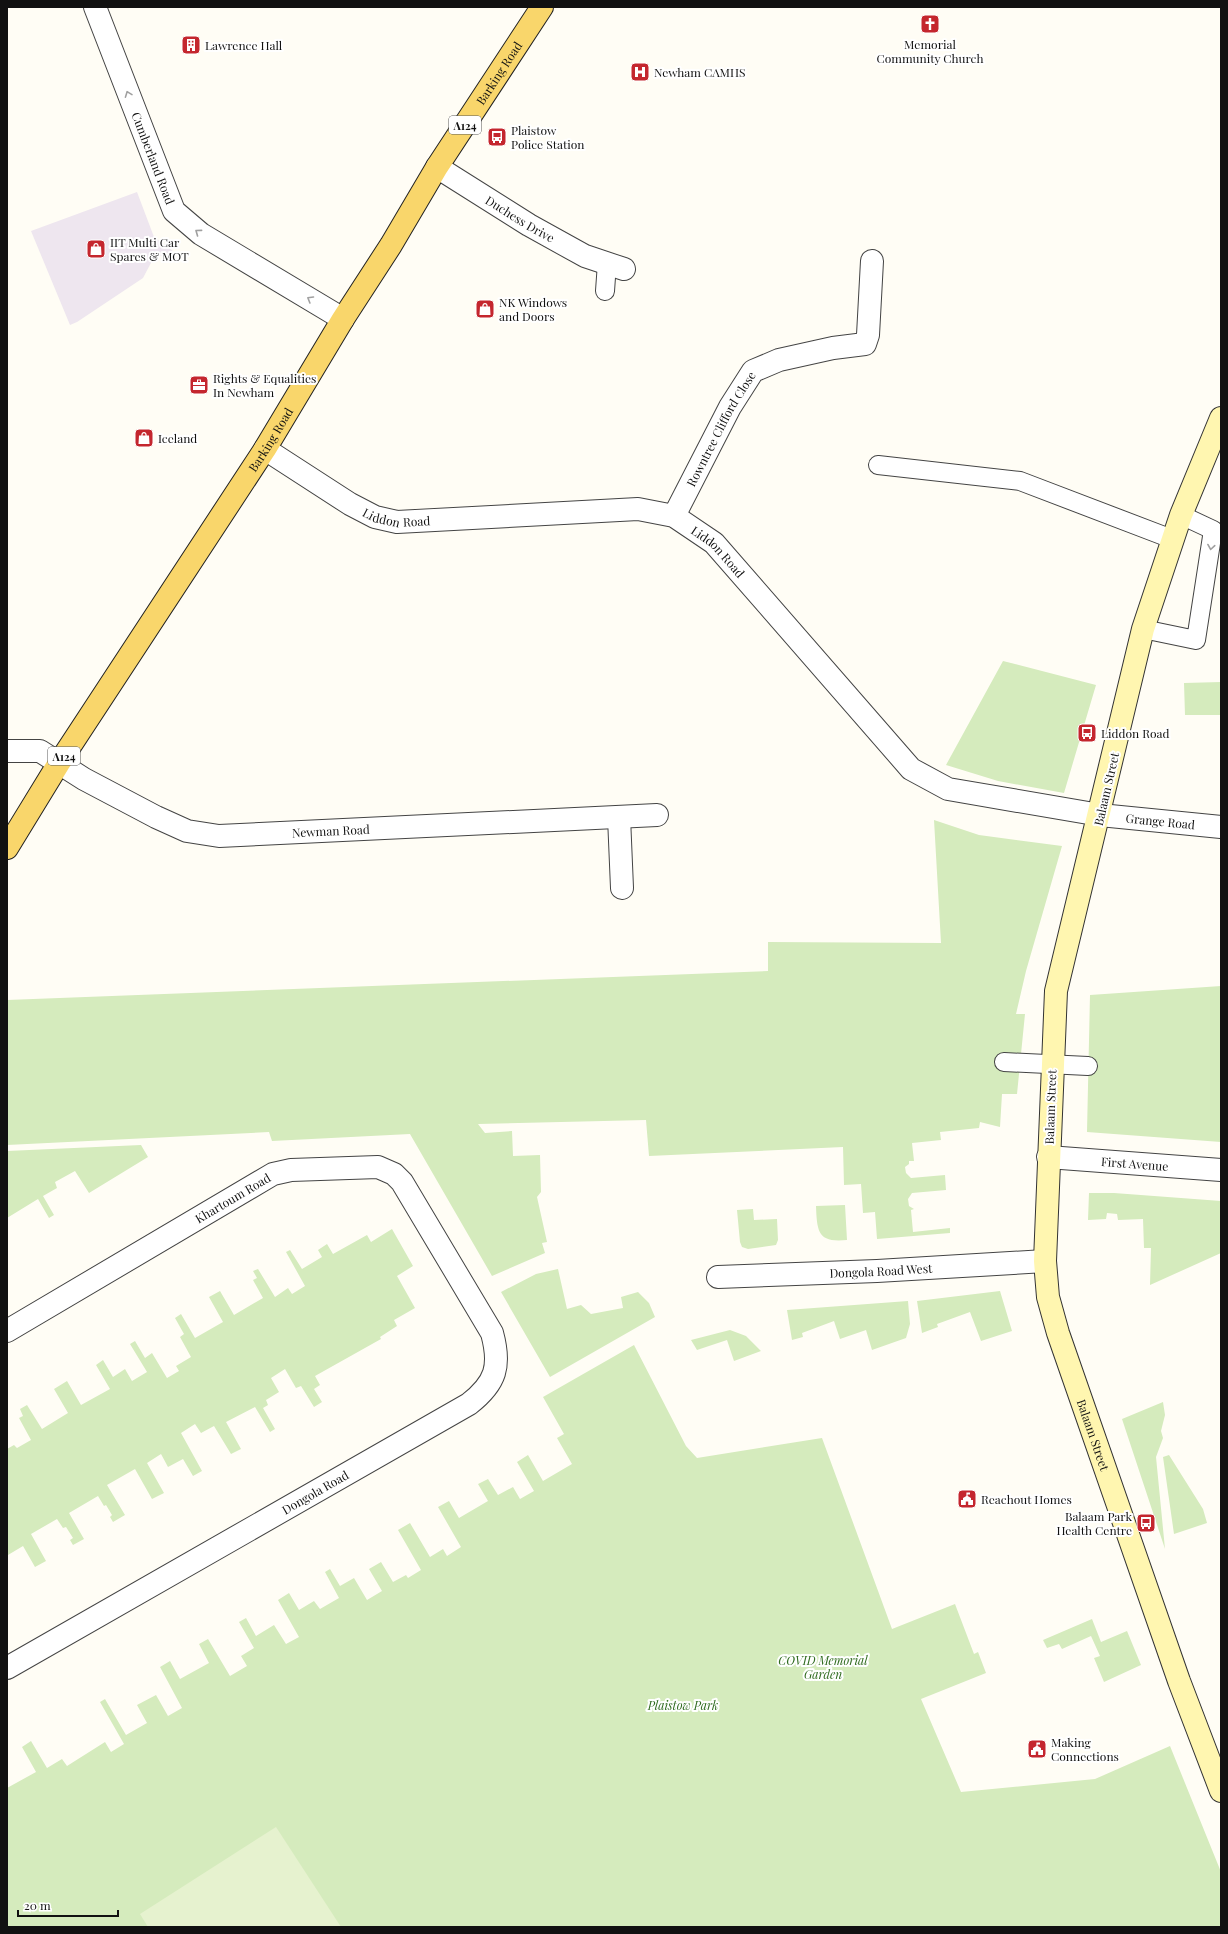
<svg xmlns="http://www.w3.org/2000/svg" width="1228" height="1934" viewBox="0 0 1228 1934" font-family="'Playfair Display',serif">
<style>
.industrial{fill:#eee6ef}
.green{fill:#d5ebbd}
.pitch{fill:#e6f2cf}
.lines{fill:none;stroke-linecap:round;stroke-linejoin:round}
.service-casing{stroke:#444;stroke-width:20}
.minor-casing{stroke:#444;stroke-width:24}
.secondary-casing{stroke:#333;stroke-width:24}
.primary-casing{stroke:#222;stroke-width:24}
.service{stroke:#fff;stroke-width:18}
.minor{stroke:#fff;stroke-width:22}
.secondary{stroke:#fff6b0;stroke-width:22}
.primary{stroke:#f9d66b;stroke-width:22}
.oneway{stroke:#a0a0a0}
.labels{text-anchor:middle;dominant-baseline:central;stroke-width:4;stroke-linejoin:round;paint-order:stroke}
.shield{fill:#fff;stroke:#585858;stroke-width:1}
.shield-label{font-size:11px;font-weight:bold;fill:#111}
.poi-label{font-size:12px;fill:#111;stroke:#fff;text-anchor:start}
.street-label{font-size:12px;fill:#111;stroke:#fff}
.park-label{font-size:12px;font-style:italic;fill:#2f6b1f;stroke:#fff}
</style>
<rect width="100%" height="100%" fill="#fffdf5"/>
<path class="industrial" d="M137,192l17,45 19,14 -20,8 -10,19 -66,44 -7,3 -39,-94z"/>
<path class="green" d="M1003,661l93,24 -32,108 -66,-12 -52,-16z
M1221,682v33h-36l-1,-32z
M934,820l45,15 83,11 -36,125 -10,43h9l-8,80h-15l-2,33 -20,-5 -1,6 -39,4 1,8 -29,3 2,18h-5v3l-4,3 1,6 5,5 34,-3 1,15 -34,3 -4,6 1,7 5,3 -3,1 2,22 37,-4v5l-73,6 -2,-27 -12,1 -2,-29 -17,1 -1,-38 -194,9 -3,-36 -168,4 7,9 27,-2 1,25 27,-1 1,37 -4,5 10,45 -5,1 3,10 -53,23 -82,-142 -138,7 -3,-9 -262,13v-145l761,-29v-29l173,1z
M1221,986v156l-134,-10 3,-137z
M141,1145l7,12 -59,36 -14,-22 -20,11 2,6 -14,8 11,19 -5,3 -11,-19 -31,19v-67z
M1089,1193h25l107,8v52l-71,32 1,-37h-7l-1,-29 -25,1 -1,-6 -10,-1 -1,6 -18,1z
M845,1205l2,35c-29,3 -30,-8 -31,-34z
M753,1209l1,11 23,-1 1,21 -2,5 -28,4 -6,-2 -2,-5 -3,-32z
M392,1229l21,37 -16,10 18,32 -21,12 3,6 -17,11 1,2 -66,37 5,9 -6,4 8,13 -8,5 -13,-21 -5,2 -11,-19 -14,9 8,14 -13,8 2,5 -5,3 12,21 -5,3 -15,-25 -29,15 15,27 -10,5 -17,-28 -13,7 -6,-9 -14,9 21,38 -9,5 -10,-17 -15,8 -7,-13 -14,9 17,30 -12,6 -17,-30 -28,16 18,30 -12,7 -3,-5 2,-2 -6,-10 -2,1 -6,-10 -29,17 15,26 -11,6 -3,-5 3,-2 -7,-11 -3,1 -6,-9 -26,15 15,27 -11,6 -12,-21 -15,9 -1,-106 7,-4 3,3 14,-8 -12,-22 4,-2 -3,-7 7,-4 15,24 26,-16 -14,-24 13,-8 14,24 29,-16 -14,-24 7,-5 10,17 12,-8 7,12 15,-9 -17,-28 5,-3 10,17 7,-5 15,25 12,-7 -3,-5 15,-9 -11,-20 4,-3 -9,-16 6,-4 14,24 28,-16 -14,-25 11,-6 14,24 29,-17 -10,-18 4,-2 -4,-7 5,-2 17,28 13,-9 4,6 13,-8 -19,-34 4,-2 12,19 20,-12 -4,-7 9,-6 6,10 34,-19 4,7z
M558,1269l9,40 14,-4 10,9 32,-6 -2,-11 17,-5 11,11 6,14 -105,60 -49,-85 35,-18z
M1000,1291l12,40 -31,10 -11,-29 -33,12 1,3 -16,6 -5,-32z
M908,1301l2,23 -4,14 -34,12 -6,-20 -26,9 -6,-18 -32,12 1,4 -11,3 -5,-30z
M730,1330l16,6 15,15 -27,10 -7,-21 -30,10 -6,-10z
M634,1345l52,101 11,12 125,-20 70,191 63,-25 19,50 4,-2 8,21 -65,26 40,93 134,-13 75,-33 51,126v55h-1214v-139l29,-16 -14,-25 9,-6 16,27 15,-9 5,7 38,-24 6,10 13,-8 -24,-42 5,-3 21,36 21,-12 -10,-18 19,-10 12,21 14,-8 -22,-41 10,-6 10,18 29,-16 -10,-19 9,-5 22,37 17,-10 -6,-10 13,-8 -15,-26 7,-4 10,18 18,-11 12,19 13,-7 -21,-37 11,-7 10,17 15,-9 6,8 19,-11 -14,-26 5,-3 10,17 14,-8 13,22 15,-9 -13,-22 12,-7 12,20 13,-7 2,3 13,-8 -23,-40 12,-7 20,34 13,-8 4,7 14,-9 -23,-40 11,-6 10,17 29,-17 -10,-17 10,-5 10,16 15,-8 7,12 14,-8 -17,-29 11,-7 15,26 29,-17 -15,-26 7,-4 -21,-37z
M1163,1402l2,13 -4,16 2,7 -7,19 9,92 -43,-130z
M1169,1455l34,54 4,14 -33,11 -11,-77z
M1092,1619l9,23 26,-11 14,34 -37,17 -10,-24 6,-2 -9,-20 -29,13 -3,-5 -12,4 -4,-8z"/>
<path class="pitch" d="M276,1827l65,100h-193l-8,-13z"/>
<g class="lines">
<g class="service-casing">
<path id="service" d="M605,291l2,-28
M878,465l142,16 152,58
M1143,629l53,11 17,-110 -32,-15
M1004,1062l84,4"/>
</g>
<g class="minor-casing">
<g id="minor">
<path id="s1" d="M95,7l79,204 27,23 142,85"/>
<path id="s2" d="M437,167l92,58 56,31 39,13"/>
<path id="s3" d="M265,449l85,55 25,13 22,5 241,-13 36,7 40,27 197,226 37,20 152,26 121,12"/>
<path id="s4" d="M674,516l56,-109 23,-36 26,-11 54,-12 32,-4 3,-9 4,-74"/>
<path id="s5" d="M7,751h33l44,28 72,38 31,14 32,5 438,-21"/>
<path d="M619,817l3,71"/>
<path id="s6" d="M1048,1157l173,13"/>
<path id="s7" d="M718,1277l159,-6 168,-10"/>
<path id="s8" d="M7,1331l266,-157 18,-4 87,-3 16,7 8,8 90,151c9,33 4,50 -23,71l-462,264"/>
</g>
</g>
<g class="secondary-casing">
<g id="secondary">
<path id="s9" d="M1221,418l-40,97 -38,114 -87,362 -11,270 3,36 10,36 121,348 42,110"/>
</g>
</g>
<g class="primary-casing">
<g id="primary">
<path id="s10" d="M7,848l52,-85 206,-314 78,-130 48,-74 46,-78 105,-160"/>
</g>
</g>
<use href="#service" class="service"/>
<use href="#minor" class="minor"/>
<use href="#secondary" class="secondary"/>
<use href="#primary" class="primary"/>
</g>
<defs><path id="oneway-chevron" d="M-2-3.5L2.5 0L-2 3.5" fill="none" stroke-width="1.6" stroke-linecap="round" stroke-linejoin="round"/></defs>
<g class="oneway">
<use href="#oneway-chevron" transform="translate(128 94) rotate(-111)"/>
<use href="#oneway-chevron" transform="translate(198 232) rotate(-144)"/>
<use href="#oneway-chevron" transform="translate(310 299) rotate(-149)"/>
<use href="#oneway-chevron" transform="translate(1211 547) rotate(99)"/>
</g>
<defs>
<g id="church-square" transform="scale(1)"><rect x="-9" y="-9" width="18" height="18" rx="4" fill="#c4262e" stroke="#fff"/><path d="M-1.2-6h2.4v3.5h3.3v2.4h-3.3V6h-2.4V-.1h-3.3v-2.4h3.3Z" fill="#fff"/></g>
<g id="building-square" transform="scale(1)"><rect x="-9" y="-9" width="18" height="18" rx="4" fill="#c4262e" stroke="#fff"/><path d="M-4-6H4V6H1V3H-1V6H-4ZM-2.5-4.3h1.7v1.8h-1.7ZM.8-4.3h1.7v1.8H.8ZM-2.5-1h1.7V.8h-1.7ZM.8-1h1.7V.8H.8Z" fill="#fff"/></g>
<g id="hospital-square" transform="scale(1)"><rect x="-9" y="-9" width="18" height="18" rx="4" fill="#c4262e" stroke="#fff"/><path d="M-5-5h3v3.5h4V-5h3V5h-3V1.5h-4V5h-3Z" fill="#fff"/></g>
<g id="bus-square" transform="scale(1)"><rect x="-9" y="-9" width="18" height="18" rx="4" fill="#c4262e" stroke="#fff"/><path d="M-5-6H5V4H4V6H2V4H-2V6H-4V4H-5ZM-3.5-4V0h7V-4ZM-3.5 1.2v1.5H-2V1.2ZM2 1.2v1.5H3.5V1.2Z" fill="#fff"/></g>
<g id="shop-square" transform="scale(1)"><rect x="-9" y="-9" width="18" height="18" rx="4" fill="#c4262e" stroke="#fff"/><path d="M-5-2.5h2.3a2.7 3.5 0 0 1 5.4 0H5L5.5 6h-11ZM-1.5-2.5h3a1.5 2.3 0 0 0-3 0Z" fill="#fff"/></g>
<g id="office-square" transform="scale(1)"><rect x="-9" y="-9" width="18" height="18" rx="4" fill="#c4262e" stroke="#fff"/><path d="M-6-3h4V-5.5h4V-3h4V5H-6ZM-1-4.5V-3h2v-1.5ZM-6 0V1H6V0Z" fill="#fff"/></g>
<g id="civic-square" transform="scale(1)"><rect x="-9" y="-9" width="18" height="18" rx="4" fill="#c4262e" stroke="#fff"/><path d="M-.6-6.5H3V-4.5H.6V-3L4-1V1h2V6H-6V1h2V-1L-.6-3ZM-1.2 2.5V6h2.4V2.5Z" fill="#fff"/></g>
</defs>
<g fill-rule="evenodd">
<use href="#church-square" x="930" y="24"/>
<use href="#building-square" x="191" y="45"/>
<use href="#hospital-square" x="640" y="72"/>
<use href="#bus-square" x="497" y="137"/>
<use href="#shop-square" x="96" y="249"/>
<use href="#shop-square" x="485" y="309"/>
<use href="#office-square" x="199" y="385"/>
<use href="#shop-square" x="144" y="438"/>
<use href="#bus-square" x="1087" y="733"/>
<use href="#civic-square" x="967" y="1499"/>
<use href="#bus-square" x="1146" y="1523"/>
<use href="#civic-square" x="1037" y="1749"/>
</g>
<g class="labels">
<g class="shield">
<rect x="449" y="116" width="32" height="18" rx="3"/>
<rect x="48" y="747" width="32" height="18" rx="3"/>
</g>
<g class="shield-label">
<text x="465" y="125">A124</text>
<text x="64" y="756">A124</text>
</g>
<g class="poi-label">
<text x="930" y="44" text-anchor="middle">Memorial<tspan x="930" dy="14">Community Church</tspan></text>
<text x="205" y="45">Lawrence Hall</text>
<text x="654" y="72">Newham CAMHS</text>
<text x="511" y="130">Plaistow<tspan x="511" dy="14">Police Station</tspan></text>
<text x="110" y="242">IIT Multi Car<tspan x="110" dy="14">Spares &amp; MOT</tspan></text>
<text x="499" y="302">NK Windows<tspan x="499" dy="14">and Doors</tspan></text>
<text x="213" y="378">Rights &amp; Equalities<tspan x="213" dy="14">In Newham</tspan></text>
<text x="158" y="438">Iceland</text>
<text x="1101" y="733">Liddon Road</text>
<text x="981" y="1499">Reachout Homes</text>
<text x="1132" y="1516" text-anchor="end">Balaam Park<tspan x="1132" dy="14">Health Centre</tspan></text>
<text x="1051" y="1742">Making<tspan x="1051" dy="14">Connections</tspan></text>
</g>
<g class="street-label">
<text stroke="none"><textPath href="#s10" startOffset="918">Barking Road</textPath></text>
<text stroke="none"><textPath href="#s1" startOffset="162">Cumberland Road</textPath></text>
<text stroke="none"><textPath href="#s2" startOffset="98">Duchess Drive</textPath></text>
<text stroke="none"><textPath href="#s4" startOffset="99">Rowntree Clifford Close</textPath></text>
<text stroke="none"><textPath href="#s10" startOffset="486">Barking Road</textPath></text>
<text stroke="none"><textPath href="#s3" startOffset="151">Liddon Road</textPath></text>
<text stroke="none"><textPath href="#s3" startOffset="487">Liddon Road</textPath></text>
<text transform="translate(1106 789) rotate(-77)">Balaam Street</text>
<text stroke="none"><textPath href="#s3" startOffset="1035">Grange Road</textPath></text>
<text stroke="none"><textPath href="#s5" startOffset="345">Newman Road</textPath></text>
<text transform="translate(1050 1107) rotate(-88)">Balaam Street</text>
<text stroke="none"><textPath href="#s6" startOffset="87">First Avenue</textPath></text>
<text stroke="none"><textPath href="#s8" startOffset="262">Khartoum Road</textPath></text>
<text stroke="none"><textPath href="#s7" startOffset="163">Dongola Road West</textPath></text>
<text stroke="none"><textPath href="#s9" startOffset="1049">Balaam Street</textPath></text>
<text transform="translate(315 1492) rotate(-30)">Dongola Road</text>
</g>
<g class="park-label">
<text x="823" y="1660">COVID Memorial<tspan x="823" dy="14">Garden</tspan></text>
<text x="683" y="1705">Plaistow Park</text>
</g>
</g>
<rect width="1228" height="1934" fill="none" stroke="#111111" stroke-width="16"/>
<path d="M18 1910v6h100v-6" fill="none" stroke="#111111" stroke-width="2"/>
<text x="24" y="1910" font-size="12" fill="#111111" stroke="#ffffff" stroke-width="3" paint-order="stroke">20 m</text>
</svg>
